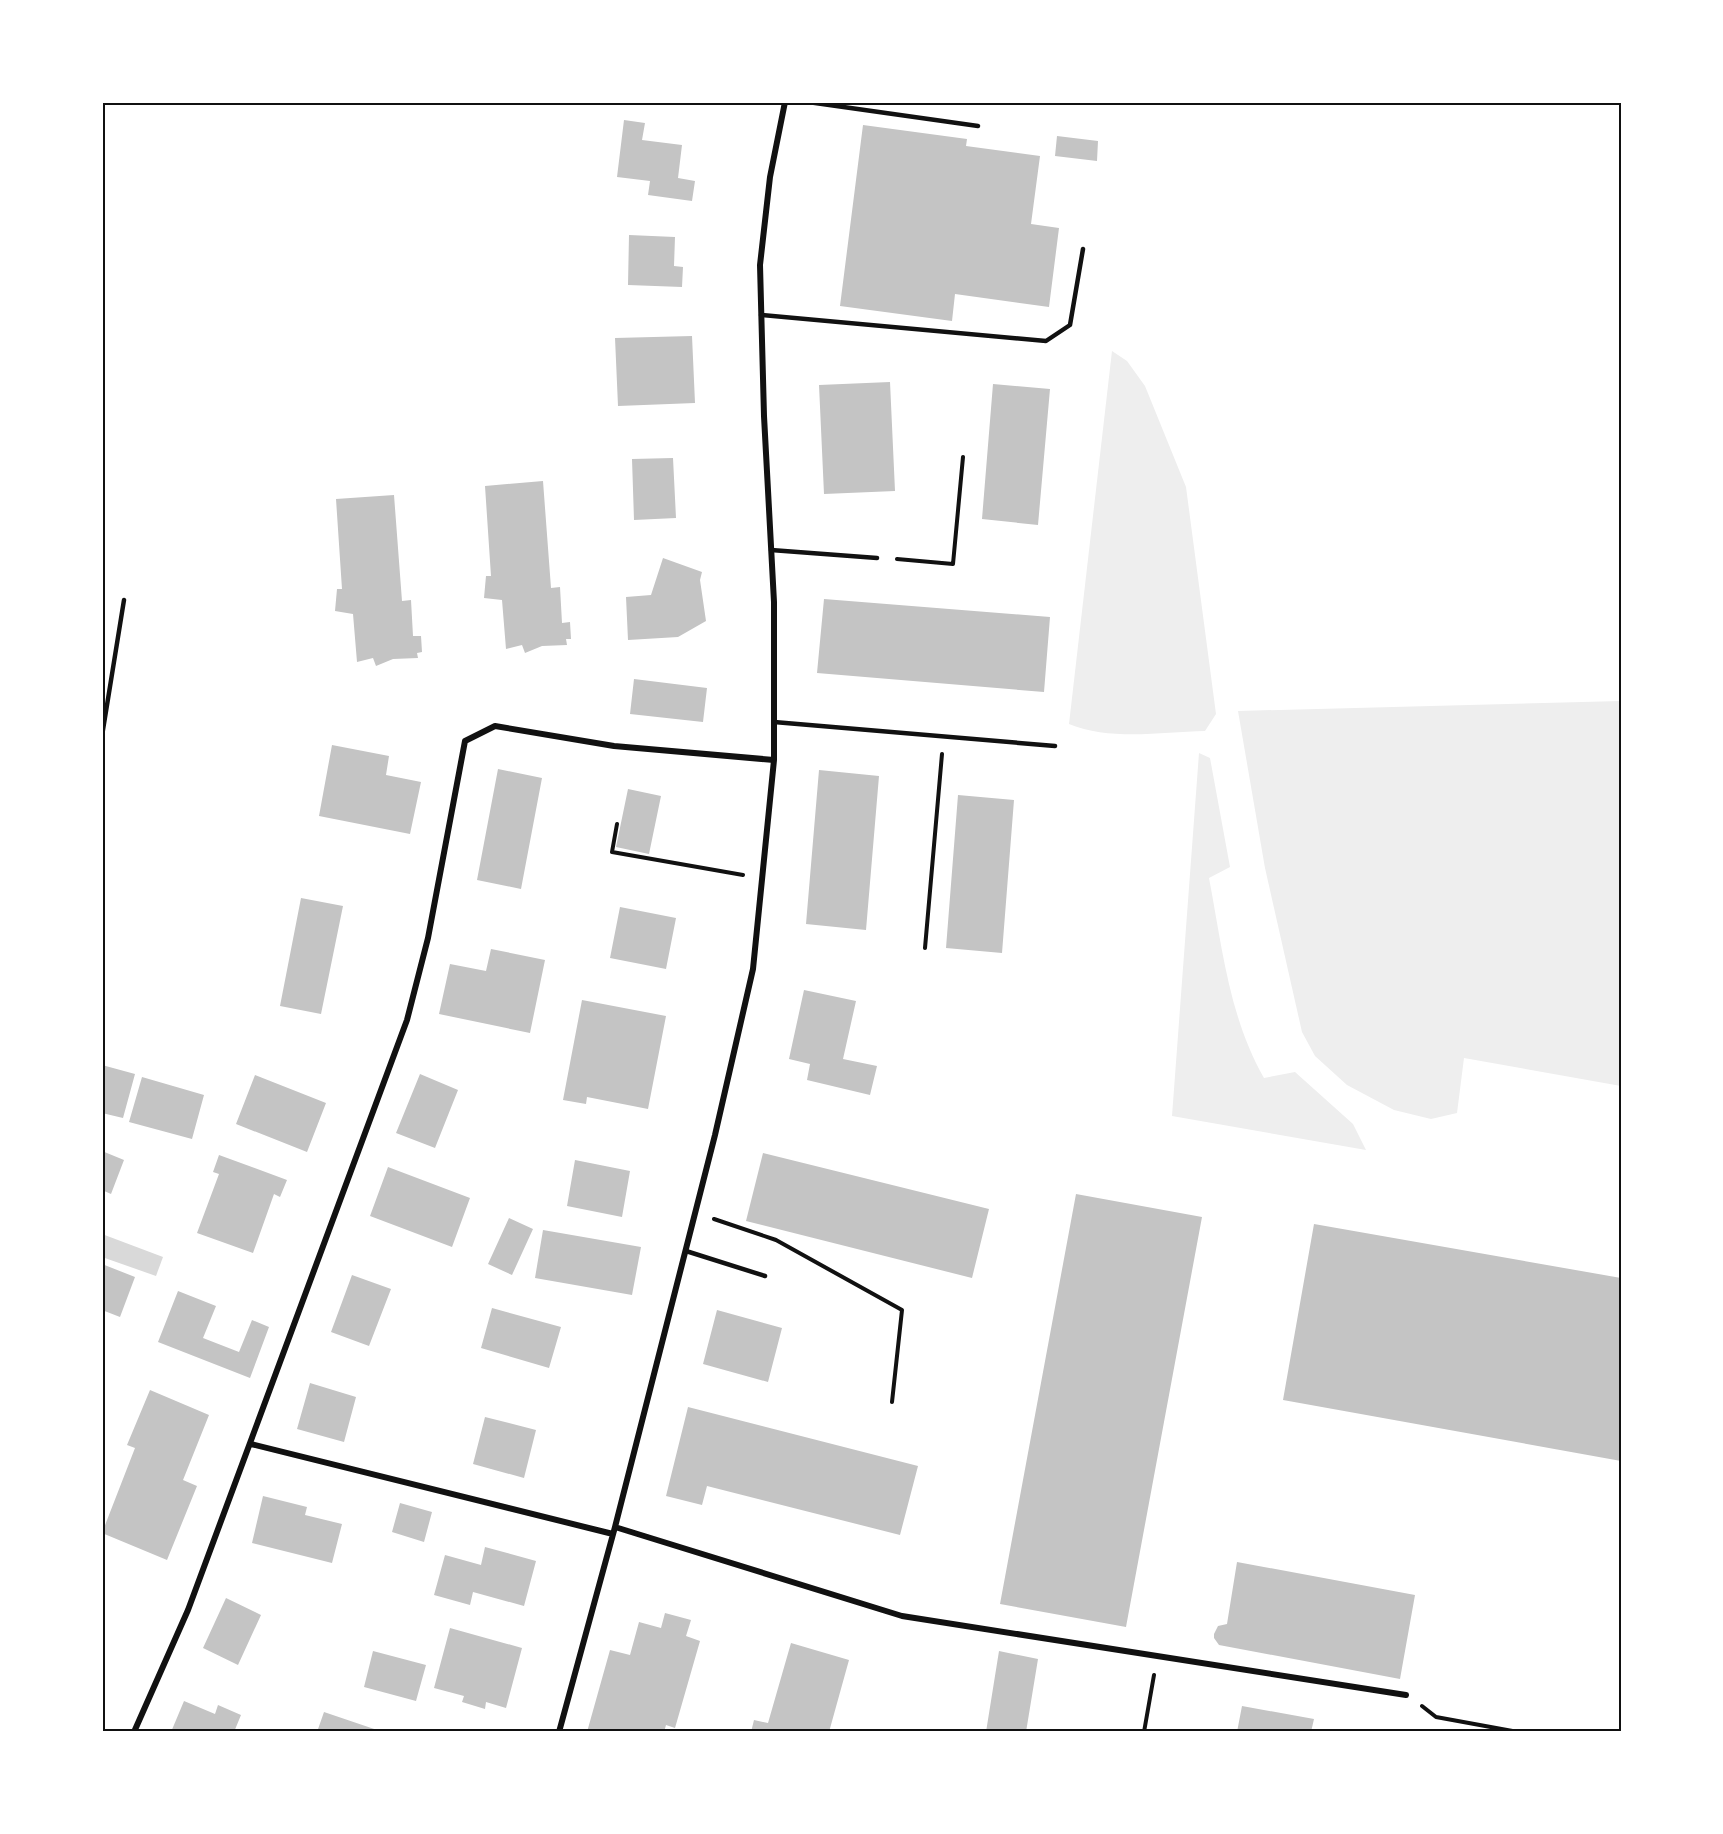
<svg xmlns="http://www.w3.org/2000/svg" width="1723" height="1834" viewBox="0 0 1723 1834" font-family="'Exo 2',sans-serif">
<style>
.green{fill:#eee}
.water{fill:#d9d9d9}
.building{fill:#c4c4c4}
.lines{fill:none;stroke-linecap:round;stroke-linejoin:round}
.path{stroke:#111;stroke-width:4}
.service{stroke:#111;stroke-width:4.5}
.minor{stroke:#111;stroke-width:6}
.neatline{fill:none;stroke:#111;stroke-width:2}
</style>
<rect width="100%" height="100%" fill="#fff"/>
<path class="green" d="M1112,351l15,10 18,25 41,101 30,227 -11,17c-43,1 -95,10 -136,-7z
M1621,701v385l-157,-28 -7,55 -26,6 -37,-9 -47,-25 -32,-29 -13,-24 -37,-164 -27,-157z
M1199,753l11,5 20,109 -21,11c13,68 20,139 55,200l31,-6 58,52 13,26 -194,-34z"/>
<path class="water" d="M102,1234l61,23 -7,19 -54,-19z"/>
<path class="building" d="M624,120l21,3 -3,17 40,5 -4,33 17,3 -3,20 -44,-6 2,-14 -33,-4z
M863,125l104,14 -1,7 74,10 -9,68 28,4 -10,79 -94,-13 -3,27 -112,-15z
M1057,136l41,5 -1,20 -42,-5z
M629,235l46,2 -1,29 9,1 -1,20 -54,-2z
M692,336l3,67 -77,3 -3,-68z
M890,382l5,109 -71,3 -5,-109z
M993,384l57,5 -12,136 -56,-6z
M673,458l3,60 -42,2 -2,-61z
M543,481l8,107 9,-1 2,36 8,-1 1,17h-5l1,6 -25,1 -17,7 -3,-8 -16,4 -4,-49 -18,-2 2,-22h5l-6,-90z
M394,495l8,106 9,-1 2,36h8l1,16 -5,1 1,5 -25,1 -17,7 -3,-8 -16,4 -4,-48 -18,-3 2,-22h5l-6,-90z
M663,558l39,14 -2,8 6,41 -28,16 -50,3 -2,-43 25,-2z
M824,599l226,18 -6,75 -227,-19z
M634,679l73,9 -4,34 -73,-8z
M332,745l57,11 -3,19 35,7 -11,52 -91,-18z
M498,769l44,9 -21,111 -44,-9z
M819,770l60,6 -13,154 -60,-6z
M628,789l33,7 -12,58 -33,-7z
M958,795l56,5 -12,153 -56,-5z
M301,898l42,8 -22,108 -41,-8z
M620,907l56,11 -10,51 -56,-11z
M491,949l54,11 -15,73 -91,-19 11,-50 36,7z
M804,990l52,11 -13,58 34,7 -7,29 -63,-15 3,-16 -21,-5z
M582,1000l84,16 -18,93 -61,-12 -1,7 -23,-4z
M102,1065l33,9 -12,44 -21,-5z
M420,1074l38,16 -23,58 -39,-15z
M255,1075l71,28 -19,49 -71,-28z
M142,1077l62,18 -12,44 -63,-17z
M102,1151l22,9 -13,34 -9,-4z
M763,1153l226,56 -17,69 -226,-57z
M219,1155l68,25 -7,17 -6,-3 -21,59 -56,-20 22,-59 -6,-2z
M575,1160l55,11 -8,46 -55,-11z
M388,1167l82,31 -18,49 -82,-31z
M1076,1194l126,23 -76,410 -126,-23z
M509,1218l24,11 -21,46 -24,-11z
M1314,1224l307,54v183l-338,-61z
M543,1230l98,17 -9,48 -97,-17z
M102,1264l33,13 -15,40 -18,-7z
M352,1275l39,14 -22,57 -38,-14z
M178,1291l38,15 -13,32 36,14 13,-32 17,7 -19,51 -92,-36z
M492,1308l69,19 -12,41 -68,-20z
M717,1310l65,18 -14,54 -65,-18z
M310,1383l46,14 -12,45 -47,-13z
M150,1390l59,25 -26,65 14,6 -30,74 -65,-27 33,-85 -8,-3z
M688,1407l230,59 -18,69 -193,-49 -5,19 -36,-9z
M485,1417l51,13 -12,48 -51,-14z
M263,1496l44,11 -2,8 37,9 -10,39 -80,-20z
M400,1503l32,9 -8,30 -32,-10z
M485,1547l51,14 -12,45 -51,-14 -3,13 -36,-10 11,-40 36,10z
M1237,1562l178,33 -15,84 -181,-34 -5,-7v-4l4,-8 9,-2z
M226,1598l35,17 -23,50 -35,-17z
M665,1613l26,7 -5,16 14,5 -25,87 -9,-3 -2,7h-77l23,-82 20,5 9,-33 22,6z
M450,1628l72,20 -16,60 -20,-6 -1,7 -23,-7 2,-6 -30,-8z
M791,1643l58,17 -20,72h-78l3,-12 14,3z
M373,1651l53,14 -10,36 -52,-14z
M999,1651l39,8 -12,73h-40z
M184,1701l31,13 3,-9 23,10 -7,17h-63z
M1242,1706l72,13 -3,13h-74z
M324,1712l59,20h-66z"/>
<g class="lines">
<path class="path" d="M897,559l56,5 10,-107
M617,824l-5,28 131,23
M925,948l17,-194
M714,1219l62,21 126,70 -10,92
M1422,1706l14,11 82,15
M1144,1732l10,-57"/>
<path class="service" d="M808,102l170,24
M761,315l285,26 24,-16 13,-76
M771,550l106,8
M774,722l281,24
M102,736l22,-136
M686,1251l79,25"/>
<path class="minor" d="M251,1444l362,90
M615,1527l287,89 504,79
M134,1732l54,-122 219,-590 21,-82 37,-197 30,-15 119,20 160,14
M559,1732l56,-205 100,-392 38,-166 21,-209v-158l-10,-186 -4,-151 10,-88 15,-75"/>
</g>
<rect width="1723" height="1834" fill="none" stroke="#ffffff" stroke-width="207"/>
<rect x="104" y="104" width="1516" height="1626" class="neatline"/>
</svg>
